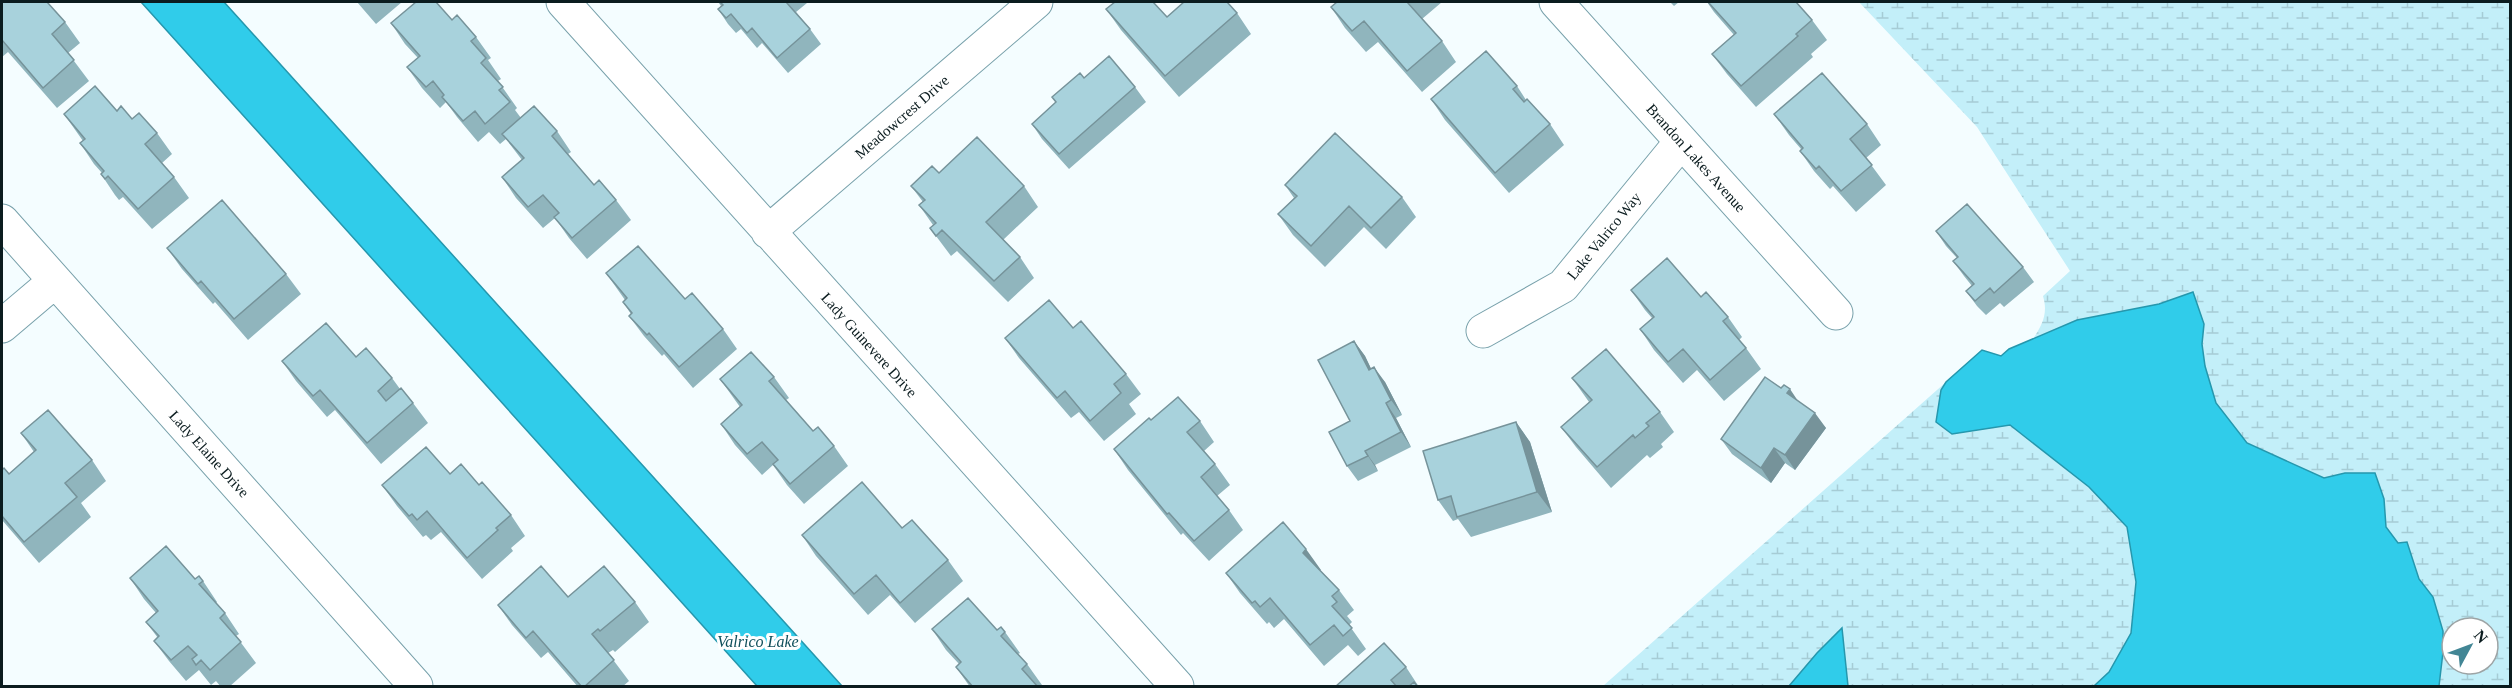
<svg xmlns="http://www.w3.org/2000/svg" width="2512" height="688" viewBox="0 0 2512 688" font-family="'Times New Roman',serif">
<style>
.wetland{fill:url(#wetland-marsh);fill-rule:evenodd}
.water{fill:#30ccea;stroke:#2597ad;stroke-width:1.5}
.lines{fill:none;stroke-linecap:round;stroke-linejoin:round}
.minor-casing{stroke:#78a1ab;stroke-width:35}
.minor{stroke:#fff;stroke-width:33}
.wall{fill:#90b5bd}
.shaded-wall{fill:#76939a}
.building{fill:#a8d2dc;stroke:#76939a;stroke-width:1.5}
.labels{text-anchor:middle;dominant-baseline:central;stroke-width:6;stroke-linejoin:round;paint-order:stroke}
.street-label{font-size:15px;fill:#0b1c1f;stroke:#fff}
.water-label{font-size:16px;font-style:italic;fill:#11505c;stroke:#fff}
</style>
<defs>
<pattern id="wetland-marsh" width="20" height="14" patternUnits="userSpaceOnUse" patternTransform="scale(1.5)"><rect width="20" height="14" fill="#c3eff9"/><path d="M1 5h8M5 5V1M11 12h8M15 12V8" fill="none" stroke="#a6ccd5"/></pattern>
</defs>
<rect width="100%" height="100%" fill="#f4fdff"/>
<path class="wetland" d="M1859,2h651v684h-71l4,-34v-21l-10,-33 -14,-19 -12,-36h-9l-12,-16 -2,-28 -39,-26 -21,5 -77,-35 -31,-40 -11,-37 -3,-22 2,-20 -11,-32 -34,12 -82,16 -44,19c10,-15 15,-26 10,-43l27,-25 -93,-144zM2452,628h36v36h-36z
M1946,382l-5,8 69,34 79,63 38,40 9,55 -5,51 -22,39 -15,14h-246l-6,-57 -25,24 -28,33h-186z"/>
<path class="water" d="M141,2h83l618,684h-85z
M2193,292l11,32 -2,20 3,22 11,37 31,40 77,35 21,-5h30l9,26 2,28 12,16 9,-1 12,37 14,18 10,34v21l-4,34h-345l15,-14 22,-39 5,-51 -9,-55 -38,-40 -79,-62 -58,9 -16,-12 5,-32 5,-8 36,-32 19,6 8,-7 68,-29 82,-16z
M1842,628l6,58h-59l28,-33z"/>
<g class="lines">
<g class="minor-casing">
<path id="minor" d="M563,2l614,684
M1556,2l280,311
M2,221l414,465
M768,232l268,-230
M2,326l53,-45
M1483,331l80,-45 118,-144"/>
</g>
<use href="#minor" class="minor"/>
</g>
<path class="wall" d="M2,2l63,20 15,21 -12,10 21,28 -32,27 -49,-56 -6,5z
M357,2h45l-26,22z
M718,2h88l1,1 -11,9 14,17 11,15 -33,29 -26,-30 -5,5 -16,-19 -5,4 -8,-9 -10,-15 3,-3z
M1337,2h105l-20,17 20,22 14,21 -34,30 -44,-50 -12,10 -21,-24 -14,-21z
M1670,2h9l-5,4z
M1707,2h89l16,18 15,20 -16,14 2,3 -57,50 -29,-33 -15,-20 22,-19 -20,-23z
M1106,9l61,8 70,-4 14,21 -72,63 -58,-67z
M452,20l24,17 15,21 -3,2 13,19 -3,2 19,27 -2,2 6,8 36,13 14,21 -3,2 26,31 22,15 15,20 -44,39 -18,-21 -14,-20 -12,10 -27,-30 -14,-21 20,-17 -16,-21 -6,5 -11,-12 -11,10 -21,-25 -11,-15 -6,6 -18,-20 -15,-21 11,-9 -13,-14 -14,-21z
M1084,78l51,9 11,15 -77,67 -27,-30 -10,-15 24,-22 -4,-5z
M1517,86l9,14 24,24 14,21 -55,48 -64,-73 -14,-21z
M117,111l40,22 15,21 -10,9 12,14 15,21 -37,31 -29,-32 -4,3 -4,-5 -14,-21 1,-1 -8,-9 -14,-21 3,-2 -19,-27z
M1774,114l93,10 14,21 -15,13 20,27 -30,27 -23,-26 -3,3 -16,-18 -14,-20 1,-2 -12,-14z
M939,173l85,13 14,21 -35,33 17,17 14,21 -26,24 -51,-51 -6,5 -21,-28 3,-3 -14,-20 4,-3 -12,-16z
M1285,185l117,12 14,20 -30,32 -22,-22 -39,40 -32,-32 -15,-21 16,-16z
M1936,231l87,36 11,15 -30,25 -4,-4 -14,12 -9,-9 -11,-15 6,-5 -8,-10 -11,-15 4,-3 -11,-12z
M167,248l119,26 15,20 -53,46 -33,-38 -2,2 -31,-35z
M606,273l79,26 38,30 14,20 -44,39 -29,-34 -2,2 -18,-20 -15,-20 2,-2 -8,-12 2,-2z
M1631,290l70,7 27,20 14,20 -3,3 7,8 15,21 -37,32 -27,-31 -14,13 -29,-33 -14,-21 12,-11 -7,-8z
M1073,328l53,46 15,20 -12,10 7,10 -32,27 -25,-29 -8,6 -52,-60 -14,-20z
M1354,341l11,15 6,13 14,13 17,33 -6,3 15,29 -36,18 3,6 -20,10 -11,-15z
M282,361l110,17 8,11 13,14 15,20 -47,41 -46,-54 -8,7 -31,-36z
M774,377l15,21 -3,2 27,31 21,15 14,20 -44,38 -17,-19 -14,-20 -11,10 -27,-30 -14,-21 19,-17 -20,-28z
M1572,378l88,34 14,20 -13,12 2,3 -13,11 -3,-3 -36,33 -35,-41 -15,-20 28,-25z
M1798,401l28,27 -31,42 -10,-7 -14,20 -39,-29 -11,-15z
M1151,420l49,1 14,21 -10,9 11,13 15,21 -13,11 12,14 14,20 -34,31 -26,-28 -2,2 -53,-65 -14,-21z
M1516,422l14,20 22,70 -81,25 -13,-18 -5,2 -15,-21z
M21,433l71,27 14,21 -25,22 10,14 -52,46 -37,-43v-50l7,4 25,-22z
M450,474l29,11 32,30 14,21 -14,12 2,3 -31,28 -41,-47 -10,8 -5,-5 -3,2 -26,-31 -15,-21z
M902,528l46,32 15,21 -48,42 -25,-28 -22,20 -52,-59 -14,-21z
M1320,570l19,20 15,20 -7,6 5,6 -3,3 17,24 -8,7 -10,-11 -24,21 -40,-47 -10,9 -5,-6 -2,2 -27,-31 -14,-20z
M130,578l65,1 8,2 14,21 -1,1 9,10 14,21 -3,2 20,27 -27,24h-8l-5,-6 -5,4 -12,-15 -13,11 -17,-20 -15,-20 4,-3 -12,-16 10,-9 -12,-14z
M568,597l67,5 14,20 -34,30 -2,-2 -5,3 21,28 -7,6h-44l-30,-35 -7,6 -29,-33 -14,-20z
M932,629l65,1 8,2 15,21 -2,1 9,10 15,21 -2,2h-70l-14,-20 3,-3 -13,-14z
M1406,667l13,20h-84z"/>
<path class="shaded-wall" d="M1354,341l11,15 14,29 -10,-15z
M1374,367l11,15 17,33 -11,-15z
M1790,389l10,15 -13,-11z
M1386,403l10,15 15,29 -10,-15z
M1815,413l11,15 -31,42 -10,-15z
M1516,422l14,20 22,70 -15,-20z
M1774,448l11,15 -14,20 -10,-15z
M1365,451l10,14 3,6 -10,-15z
M1306,549l15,21 -4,3 -14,-20z"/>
<path class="building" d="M2,2h45l18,20 -13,12 22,26 -31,28 -41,-48z
M416,2h20l16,18 5,-5 19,22 -5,4 15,17 -5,5 22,24 -4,3 11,12 -25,22 -10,-13 -12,10 -21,-24 2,-2 -11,-14 -7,6 -19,-20 13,-11 -29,-33z
M720,2h66l24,27 -33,29 -25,-30 -5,5 -16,-19 -5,4 -8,-9 5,-4z
M1115,2h38l14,15 17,-15h43l10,11 -72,63 -59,-67z
M1337,2h70l35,39 -35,30 -43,-50 -12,10 -21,-24z
M1708,2h88l16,18 -16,14 2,2 -57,50 -29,-32 24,-21z
M1486,51l31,35 -4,3 11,13 3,-3 23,25 -55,49 -64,-74z
M1109,56l26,31 -76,67 -27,-30 24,-22 -4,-5 28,-24 4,5z
M1822,73l45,51 -17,15 22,26 -31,26 -22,-25 -3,3 -16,-18 3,-3 -29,-34z
M95,86l22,25 4,-5 11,13 7,-6 18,20 -12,11 29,33 -36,32 -30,-33 -3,3 -4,-5 3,-3 -24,-28 5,-4 -21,-25z
M534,106l23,25 -5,5 42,49 5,-5 17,20 -44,38 -18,-21 5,-4 -16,-18 -15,12 -26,-30 22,-19 -22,-24z
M1335,133l67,64 -31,31 -22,-22 -38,40 -33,-32 19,-18 -12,-11z
M977,137l47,49 -38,36 34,35 -26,24 -52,-51 -6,6 -6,-8 6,-5 -17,-18 6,-5 -14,-14 21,-20 7,7z
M222,200l64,74 -52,45 -33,-38 -3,3 -31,-36z
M1967,204l56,63 -29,26 -4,-5 -15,13 -9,-10 8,-7 -21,-23 5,-4 -22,-26z
M638,246l47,53 7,-6 31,36 -44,38 -30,-34 -2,2 -18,-19 3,-3 -9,-11 4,-4 -21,-25z
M1667,258l34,39 5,-5 22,25 -5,4 23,27 -36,32 -27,-31 -15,13 -28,-33 14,-12 -23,-27z
M1049,300l24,28 8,-7 45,53 -12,10 7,9 -31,28 -25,-30 -8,7 -52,-60z
M326,323l30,34 10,-9 26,30 -14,13 8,10 15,-13 12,15 -46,40 -47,-53 -7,6 -31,-35z
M1354,341l15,29 5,-3 17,33 -5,3 15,29 -36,19 3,5 -21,10 -18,-34 21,-11 -32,-61z
M1606,349l54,63 -14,11 3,3 -14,12 -2,-3 -36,32 -36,-40 31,-27 -20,-22z
M751,352l23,25 -5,4 44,50 5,-4 16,19 -44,38 -17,-20 5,-4 -16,-18 -15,12 -26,-30 21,-19 -22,-26z
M1765,377l16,11 3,-3 6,4 -3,4 28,20 -30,42 -11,-7 -13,20 -40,-29z
M1178,397l22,24 -13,11 28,32 -14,13 28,33 -35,31 -25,-28 -2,1 -53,-65 35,-31 2,2z
M48,410l44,50 -27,23 12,14 -53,45 -22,-26v-46l2,-2 5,6 27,-24 -15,-17z
M1516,422l21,70 -80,25 -6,-21 -13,4 -15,-49z
M426,447l24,27 11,-10 18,21 3,-3 29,33 -15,13 2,2 -31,28 -40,-47 -10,9 -5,-6 -3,2 -27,-31z
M862,482l40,46 10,-8 36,40 -48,43 -24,-28 -22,19 -52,-59z
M1283,522l23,27 -3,4 36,37 -7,6 5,6 -5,4 20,22 -9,8 -9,-11 -24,20 -40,-47 -10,9 -5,-6 -3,2 -26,-30z
M166,546l29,33 4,-3 4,5 -4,3 26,29 -5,5 21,24 -31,28 -9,-10 -5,5 -4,-6 5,-4 -9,-9 -17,14 -17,-19 5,-5 -13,-14 12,-11 -28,-33z
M541,566l27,31 36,-31 31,36 -35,29 -2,-2 -6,5 22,26 -30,27h-2l-49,-56 -7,7 -28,-33z
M968,598l29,32 4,-3 4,5 -4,4 26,28 -5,5 16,18h-65l-17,-20 5,-5 -29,-33z
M1384,643l22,24 -15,13 6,7h-62z
M1414,682l4,5h-10z"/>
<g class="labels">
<g class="street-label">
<text transform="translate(902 117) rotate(-41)">Meadowcrest Drive</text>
<text transform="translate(1696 158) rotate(48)">Brandon Lakes Avenue</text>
<text transform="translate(1604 236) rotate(-51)">Lake Valrico Way</text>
<text transform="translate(869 345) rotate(48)">Lady Guinevere Drive</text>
<text transform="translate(209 454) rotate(48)">Lady Elaine Drive</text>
</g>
<g class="water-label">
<text x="758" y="641">Valrico Lake</text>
</g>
</g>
<rect width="2512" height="688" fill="none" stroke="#0b1c1f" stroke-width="6"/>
<g transform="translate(2470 646) rotate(49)"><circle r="28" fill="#ffffff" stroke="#9da4a5" stroke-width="1.5"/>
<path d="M0-4.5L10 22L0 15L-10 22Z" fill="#428695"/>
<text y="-9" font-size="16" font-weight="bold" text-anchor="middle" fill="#0b1c1f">N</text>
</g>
</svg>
